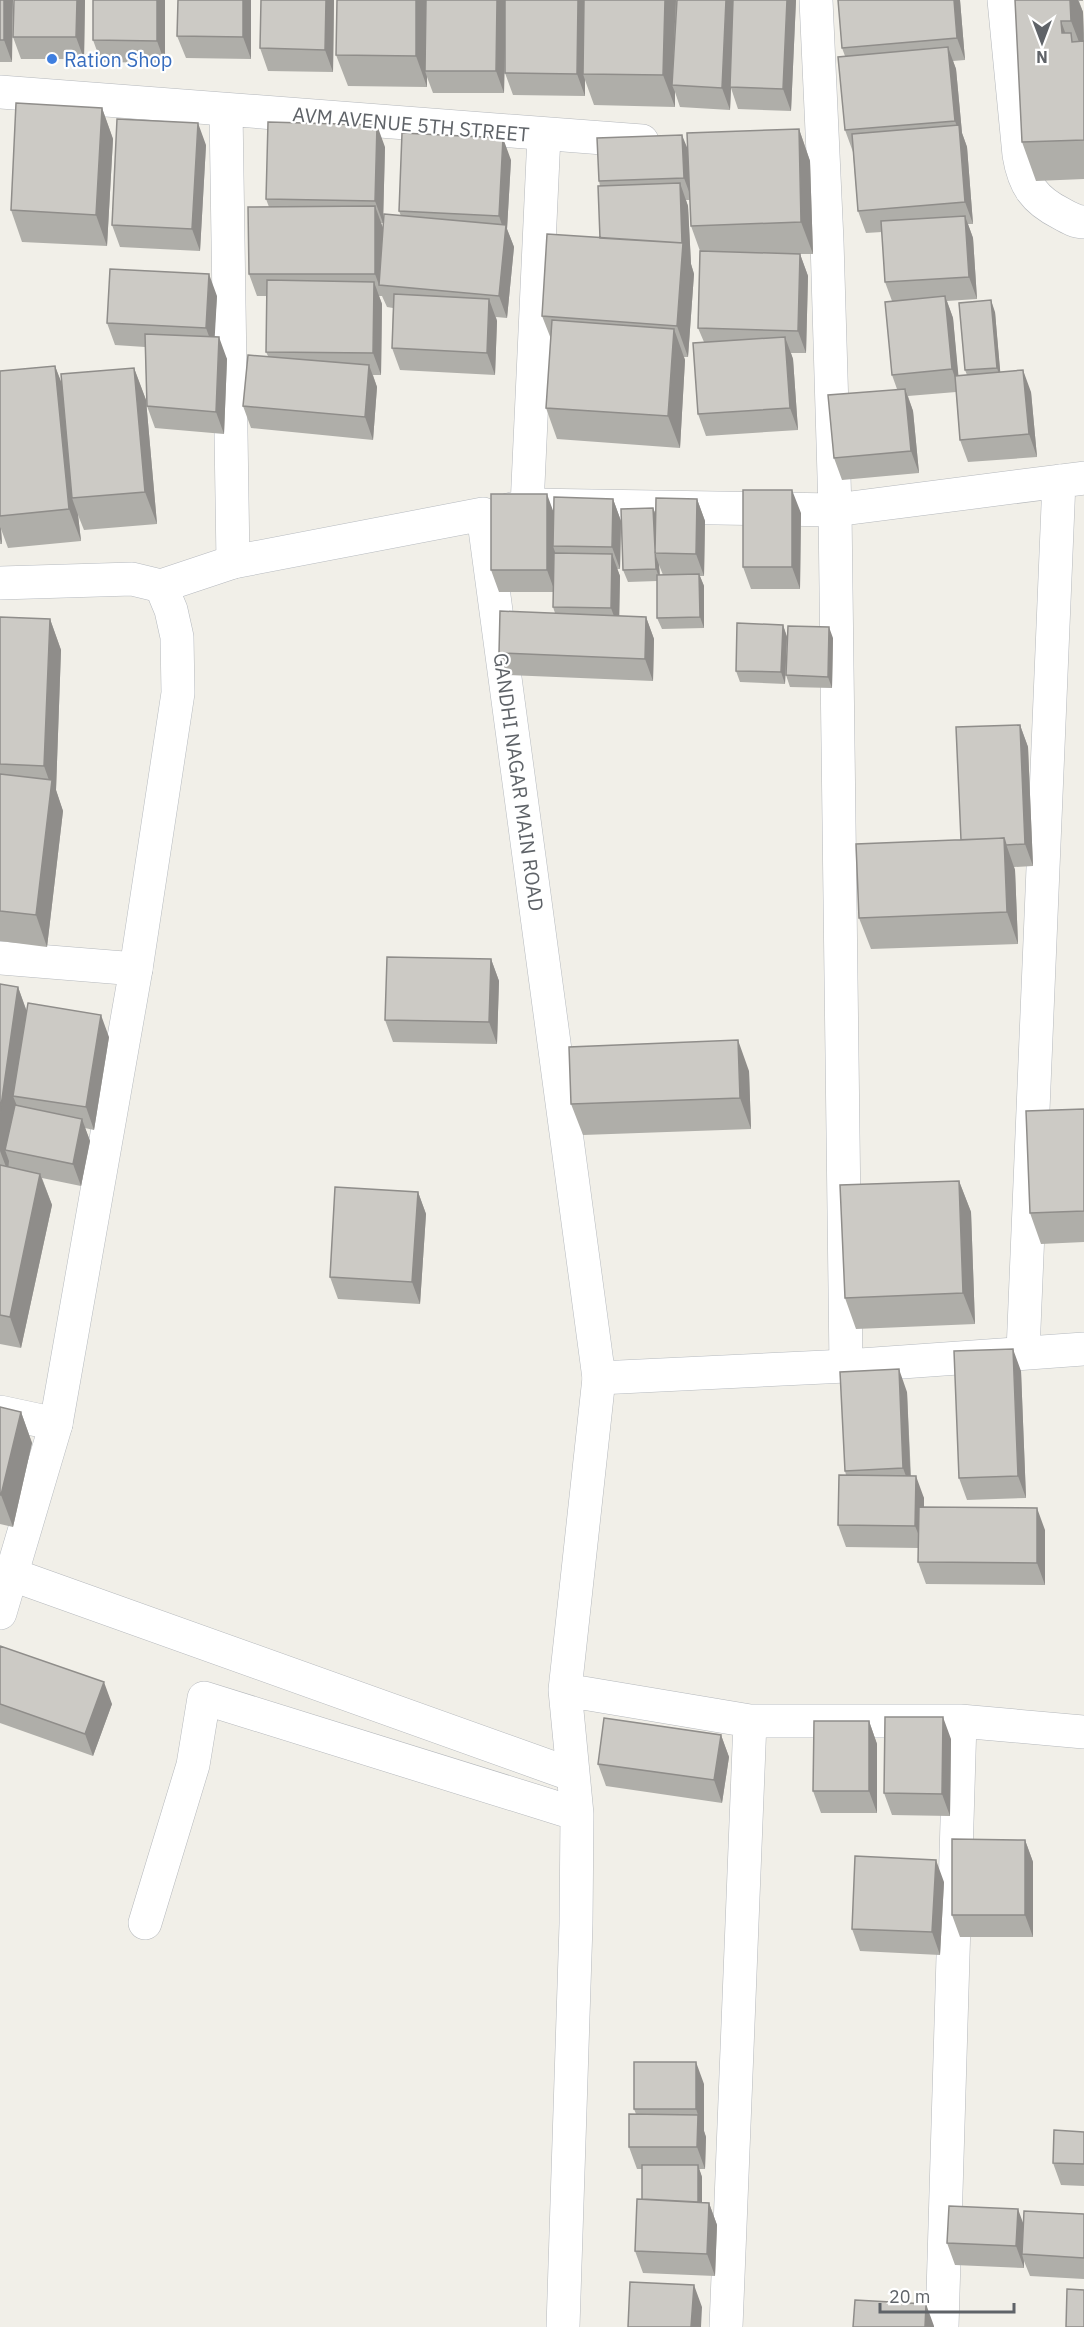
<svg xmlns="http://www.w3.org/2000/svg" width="1084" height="2327" viewBox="0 0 1084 2327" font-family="'IBM Plex Sans',sans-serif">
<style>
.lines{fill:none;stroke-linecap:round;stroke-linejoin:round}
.street-casing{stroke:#b5b8bc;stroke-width:34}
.secondary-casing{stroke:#b6babf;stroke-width:34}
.street{stroke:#fff;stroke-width:33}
.secondary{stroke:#fff;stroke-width:33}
.wall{fill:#afaea9;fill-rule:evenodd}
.shaded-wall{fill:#8f8d8a}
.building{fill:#cccac5;stroke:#8f8d8a;stroke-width:1.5}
.shop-dot{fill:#3f7fe0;stroke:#fff;stroke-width:2}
.labels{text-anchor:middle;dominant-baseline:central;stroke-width:4.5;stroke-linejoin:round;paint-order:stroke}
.shop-label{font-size:20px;fill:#366cbe;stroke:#fff;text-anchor:start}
.street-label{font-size:20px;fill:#5f6368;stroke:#fff}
</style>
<rect width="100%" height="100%" fill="#f1efe8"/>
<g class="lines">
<g class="street-casing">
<path id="street" d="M816,0l11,241 8,269 11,856
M1004,0l15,155c5,30 15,45 43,59 7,4 14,8 22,8
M0,92l642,49
M226,110l7,452
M527,507l17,-372
M508,510l22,-5 305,5 249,-32
M0,958l136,11
M1023,1352l36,-871
M0,1412l56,12
M13,1575l560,200
M565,1690l185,31h210l124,11
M145,1923l48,-158 11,-67 373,116
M563,2327l13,-403 1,-110 -12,-124 34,-312
M726,2327l24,-606
M942,2327l18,-606"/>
</g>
<g class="secondary-casing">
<path id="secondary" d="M0,583l132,-4 29,7
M161,586l72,-24 250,-48 116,864 247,-12 238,-17
M0,1613l56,-189 80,-455 42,-276 -1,-56 -6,-27 -10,-24"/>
</g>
<use href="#street" class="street"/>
<use href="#secondary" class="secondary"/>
</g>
<path class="wall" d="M0,0l12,62h-12z
M14,0h71l-1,59h-63l-8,-22z
M93,0h72v63l-64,-1 -8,-22z
M178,0h73v59l-65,-1 -9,-22z
M334,0l-1,72 -65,-1 -8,-23z
M677,0h119l-5,111 -53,-2 -7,-21 -1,22 -50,-3 -5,-15v15l-81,-2 -9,-25v16l-72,-1 -8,-22v-45l-1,65h-71l-6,-16v10l-79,-1 -12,-31z
M838,0h122l5,60 -12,1 3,8 6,64 5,14 6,77h-5l5,14 4,61 -30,2 6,17 5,58 9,-1 -2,-5 30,-58 5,60 31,20 6,65 -69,5 -8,-22 -4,-48 -48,4 5,15 6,62 -77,7 -8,-22 63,-69 -5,-14v-74l-7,-19 -3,-50 -16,1 -8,-22 -5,-59 -8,-22v-74l-3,-8z
M1015,0h68v1h-4l4,11 1,22v145l-48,2 -14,-39z
M102,108l11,31 -6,107 -85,-4 -11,-32z
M799,129l11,32 3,93h-13l8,22 -2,77h-15l2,6 5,71 -92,6 -8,-22 6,-72 -6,-14 2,-77 -9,-25 -1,-26h-4l2,6 3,58 3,10 -6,83h-4l1,3 -5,88 -123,-9 -11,-31 5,-69 -9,-23 58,-78v-52l-1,-5 89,-32z
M206,145l-6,106 -80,-4 -8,-22z
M385,147l-2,76h-2l2,5 18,-12 -2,-5 112,-51 -4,69 7,18 -7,71 -11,-1 1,4 -2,54 -95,-5 -8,-22 1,-40 -6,-1 -5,-11h-3l3,8 -1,71h-8l4,12 -4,53 -122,-12 -8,-22 25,-50 -2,-4 1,-56h-10l-8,-22 20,-67 -3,-8z
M217,296l-3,41 13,22 -3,75 -69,-6 -8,-22 -2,-59 -30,-2 -8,-22z
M55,366l7,19 72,-17 12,32 11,124 -73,6 -6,-15 3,26 -73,7 -7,-19 1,15h-2v-173z
M613,499l8,22 32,-13 3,6 41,-15 8,22 -1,55h-4l4,10v42l-42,1 -5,-11v-37l-29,1 -5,-12 -2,-49 -1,48h-3l3,7 -1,40 27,1 8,22 -1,42 -146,-6 -8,-22 56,-40 -2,-6v-15h-54l-8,-22 63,-57zM659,565l4,10h-3z
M801,513l-1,76h-49l-8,-22z
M0,617l50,2 11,31 -5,140 7,21 -16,136 -47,-6z
M783,625l4,12 -2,47 -45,-2 -4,-11z
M833,638l-1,50 -42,-1 -4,-12z
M1020,725l8,22 5,119 -19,1 1,3 3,74 -147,5 -12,-31 102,-78z
M491,959l8,22 -2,63 -104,-2 -8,-22z
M0,984l18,3 9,25 82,25 -15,93 -9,-2 5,13 -9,45 -39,-8 10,27 -31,143 -21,-4z
M749,1071l2,58 -168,6 -12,-31z
M1084,1109v133l-43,2 -11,-31z
M959,1181l12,31 4,112 -119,5 -11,-31z
M418,1192l8,22 -6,90 -82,-5 -8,-22z
M1021,1371l5,127 -59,2 -8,-22z
M907,1392l4,84 13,22v9l121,23v55l-119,-1 -8,-22 1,-14 -73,-1 -8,-22 8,-50 -1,-4z
M0,1407l21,5 11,31 -19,84 -13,-3z
M0,1646l112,58 -19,52 -93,-33z
M869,1721l8,23v69h-56l-8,-22z
M721,1735l8,22 -7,46 -116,-17 -8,-22z
M951,1739l-1,77 -58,-1 -8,-22z
M1025,1840l8,22v75h-73l-8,-22z
M944,1882l-4,73 -80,-4 -8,-22z
M704,2084v47l2,6 -1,32h-6l3,8v25l7,1 8,22 -2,51 -72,-3 -8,-22 7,-52v-30h-5l-8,-22 7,-33 -2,-5z
M1084,2132v54l-23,-1 -8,-22z
M1084,2214v65l-54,-3 -6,-15v7l-69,-3 -8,-22 76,-20z"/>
<path class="shaded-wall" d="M4,0h9l-1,62 -8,-22z
M77,0h8l-1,59 -8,-22z
M157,0h8v63l-8,-22z
M243,0h8v59l-8,-22z
M326,0h8l-1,72 -8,-22z
M416,0h12l-3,71 2,6v10l-11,-31z
M497,0h9l-2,93 -8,-22z
M578,0h9l-4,74 2,6v16l-8,-22z
M665,0h11l-4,85 3,7v15l-12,-32z
M726,0h9l-5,110 -8,-22z
M787,0h9l-5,111 -8,-22z
M954,0h6l5,60 -8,-22z
M1069,0h9l5,12 1,43 -13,-34z
M1061,21l14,39 -13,-27z
M948,47l8,22 6,64 5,14 6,77 -8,-22 -5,-67 -5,-14z
M102,108l11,31 -6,107 -11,-31z
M198,123l8,22 -6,106 -8,-22z
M377,125l8,22 -2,76 -8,-22z
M799,129l11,32 3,93 -12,-32z
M682,135l9,22 1,43 -8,-22z
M503,138l8,22 -4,69 7,18 -7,71 -8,-22 6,-62 -6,-18z
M680,183l8,23 3,58 3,10 -6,83 -11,-31z
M375,206l8,22 -4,57 -4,-11z
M965,216l8,22 4,61 -8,-22z
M800,254l8,22 -2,77 -8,-22z
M209,274l8,22 -3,54 -8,-22z
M374,282l8,22 -1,71 -8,-22z
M945,296l8,22 7,74 -8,-23z
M489,299l8,22 -2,54 -8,-22z
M991,300l4,12 6,68 -4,-12z
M674,329l11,31 -5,88 -12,-32z
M219,337l8,22 -3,75 -8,-22z
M785,337l8,22 5,71 -8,-22z
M369,365l8,22 -4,53 -8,-23z
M55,366l12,31 5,101 6,17 3,26 -12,-32z
M134,368l12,32 11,124 -12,-32z
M1023,370l8,22 6,65 -8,-23z
M905,389l8,22 6,62 -8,-22z
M792,490l9,23 -1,76 -8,-22z
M547,494l8,22 -2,30 2,6v40l-8,-22z
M613,499l8,22 -1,48 -8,-22z
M697,499l8,22 -1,55 -8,-22z
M653,508l4,11 -2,34z
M0,527l1,2 1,15 -2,-5z
M612,554l8,22 -1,54 -8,-22z
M655,554l4,11 1,15 -4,-11z
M699,574l5,12v42l-4,-11z
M646,617l8,22 -1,42 -8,-22z
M50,619l11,31 -5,140 7,21 -16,136 -11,-32 15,-129 -7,-20z
M783,625l4,12 -2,47 -4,-12z
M829,627l4,11 -1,50 -4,-11z
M1020,725l8,22 5,119 -8,-22z
M1004,838l11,32 3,74 -11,-32z
M491,959l8,22 -2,63 -8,-22z
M18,987l11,31 -16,78 4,10 -12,44 4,11 -1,11 -8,-21v-38z
M101,1015l8,22 -15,93 -8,-23z
M738,1040l11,31 2,58 -11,-31z
M82,1119l8,22 -9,45 -8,-22z
M40,1174l12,31 -31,143 -11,-31z
M959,1181l12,31 4,112 -12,-31z
M418,1192l8,22 -6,90 -8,-22z
M1013,1349l8,22 5,127 -8,-22z
M899,1369l8,23 4,98 -8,-22z
M21,1412l11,31 -19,84 -12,-32z
M916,1476l8,22v50l-9,-22z
M1037,1508l8,22v55l-8,-22z
M104,1682l8,22 -19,52 -8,-22z
M943,1717l8,22 -1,77 -8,-22z
M869,1721l8,23v69l-8,-22z
M721,1735l8,22 -7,46 -8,-23z
M1025,1840l8,22v75l-8,-22z
M936,1860l8,22 -4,73 -8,-23z
M696,2062l8,22v47l2,6 -1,32 -8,-22 1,-32 -2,-6z
M698,2165l4,12v37l-4,-11z
M709,2203l8,22 -2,51 -8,-22z
M1018,2209l8,22 -4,23 2,8v6l-8,-22z
M694,2285l8,22 -1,20h-10z
M926,2304l8,22v1h-9z"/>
<path class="building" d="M0,0h4v40h-4z
M14,0h63l-1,37h-63z
M93,0h64v41l-64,-1z
M178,0h65v37l-66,-1z
M261,0h65l-1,50 -65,-2z
M337,0h79v56l-80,-1z
M426,0h71l-1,71h-71z
M505,0h73l-1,74 -72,-1z
M584,0h81l-2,75 -80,-1z
M677,0h49l-4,88 -50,-3z
M733,0h54l-4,89 -53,-2z
M838,0h116l3,38 -115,10z
M1015,0h55l1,21h-10l1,12h9l1,9 12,-1v99l-62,2z
M948,47l7,74 -110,9 -7,-73z
M16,103l86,5 -6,107 -85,-5z
M117,119l81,4 -6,106 -80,-4z
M268,122l109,3 -2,76 -109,-2z
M959,125l6,77 -107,9 -6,-77z
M799,129l2,93 -110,4 -4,-93z
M402,133l101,5 -4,78 -100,-5z
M682,135l2,43 -85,3 -2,-43z
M680,183l2,60 -82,-5 -2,-52z
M375,206v68h-126l-1,-67z
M384,214l122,11 -7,71 -120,-11z
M965,216l4,61 -84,5 -4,-61z
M547,234l136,9 -6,83 -135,-10z
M700,251l100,3 -2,77 -100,-3z
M110,269l99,5 -3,54 -99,-5z
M267,280l107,2 -1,71 -107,-1z
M394,294l95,5 -2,54 -95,-5z
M945,296l7,73 -60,6 -7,-73z
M991,300l6,68 -32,2 -6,-67z
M552,320l122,9 -6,87 -122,-8z
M145,334l74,3 -3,75 -69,-6z
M785,337l5,71 -92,6 -5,-71z
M248,355l121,10 -4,52 -122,-11z
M55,366l14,143 -69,7v-145z
M134,368l11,124 -73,6 -11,-124z
M1023,370l6,64 -69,6 -5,-64z
M905,389l6,62 -77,7 -6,-63z
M743,490h49v77h-49z
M491,494h56v76h-56z
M554,497l59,2 -1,48 -59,-1z
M656,498l41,1 -1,55 -41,-1z
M653,508l3,61 -33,1 -2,-61z
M554,553l58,1 -1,54 -58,-1z
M699,574l1,43 -43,1v-43z
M500,611l146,6 -1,42 -146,-6z
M0,617l50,2 -6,147 -44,-2z
M737,623l46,2 -2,47 -45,-1z
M788,626l41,1 -1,50 -42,-2z
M1020,725l5,119 -19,1 -2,-7 -43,2 -5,-113z
M0,774l52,6 -16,135 -36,-4z
M1004,838l3,74 -148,6 -3,-74z
M387,957l104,2 -2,63 -104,-2z
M0,984l18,3 -18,126z
M28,1003l73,12 -15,92 -73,-11z
M738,1040l2,58 -169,6 -2,-57z
M15,1105l67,14 -9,45 -68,-14z
M1084,1109v102l-54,2 -4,-102z
M0,1165l40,9 -30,143 -10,-2z
M959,1181l4,112 -118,5 -5,-113z
M335,1187l83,5 -6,90 -82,-5z
M1013,1349l5,127 -59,2 -5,-127z
M899,1369l4,99 -58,3 -5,-99z
M0,1407l21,5 -20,83h-1z
M839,1475l77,1 -1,50 -77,-1z
M919,1507l118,1v55l-119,-1z
M0,1646l104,36 -19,52 -85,-30z
M885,1717h58l-1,77 -58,-1z
M604,1718l117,17 -7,45 -116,-16z
M814,1721h55v70h-56z
M952,1839l73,1v75h-73z
M855,1856l81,4 -4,72 -80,-3z
M634,2062h62v47h-62z
M629,2114l69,1 -1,32h-68z
M1054,2130l30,2v32l-31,-1z
M642,2165h56v37l-56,-3z
M637,2199l72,4 -2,51 -72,-3z
M949,2206l69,3 -2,37 -69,-3z
M1024,2211l60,3v44l-62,-4z
M630,2282l64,3 -3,42h-63z
M1067,2289l17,1v37h-18z
M855,2300l71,4 -1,23h-72z"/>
<circle class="shop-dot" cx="52" cy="59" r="6"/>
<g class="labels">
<g class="shop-label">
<text x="64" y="59">Ration Shop</text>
</g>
<g class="street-label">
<text transform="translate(411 124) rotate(5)">AVM AVENUE 5TH STREET</text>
<text transform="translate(519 782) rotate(82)">GANDHI NAGAR MAIN ROAD</text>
</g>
</g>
<g transform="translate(1042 42) rotate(180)" stroke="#ffffff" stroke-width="4.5" paint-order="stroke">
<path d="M0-4.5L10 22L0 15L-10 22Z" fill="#5f6368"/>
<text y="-9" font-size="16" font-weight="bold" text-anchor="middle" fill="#5f6368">N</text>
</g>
<path d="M880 2303v9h134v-9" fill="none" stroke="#5f6368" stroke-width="3"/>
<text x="889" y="2303" font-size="18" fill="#5f6368" stroke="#ffffff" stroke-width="4.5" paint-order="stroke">20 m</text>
</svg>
